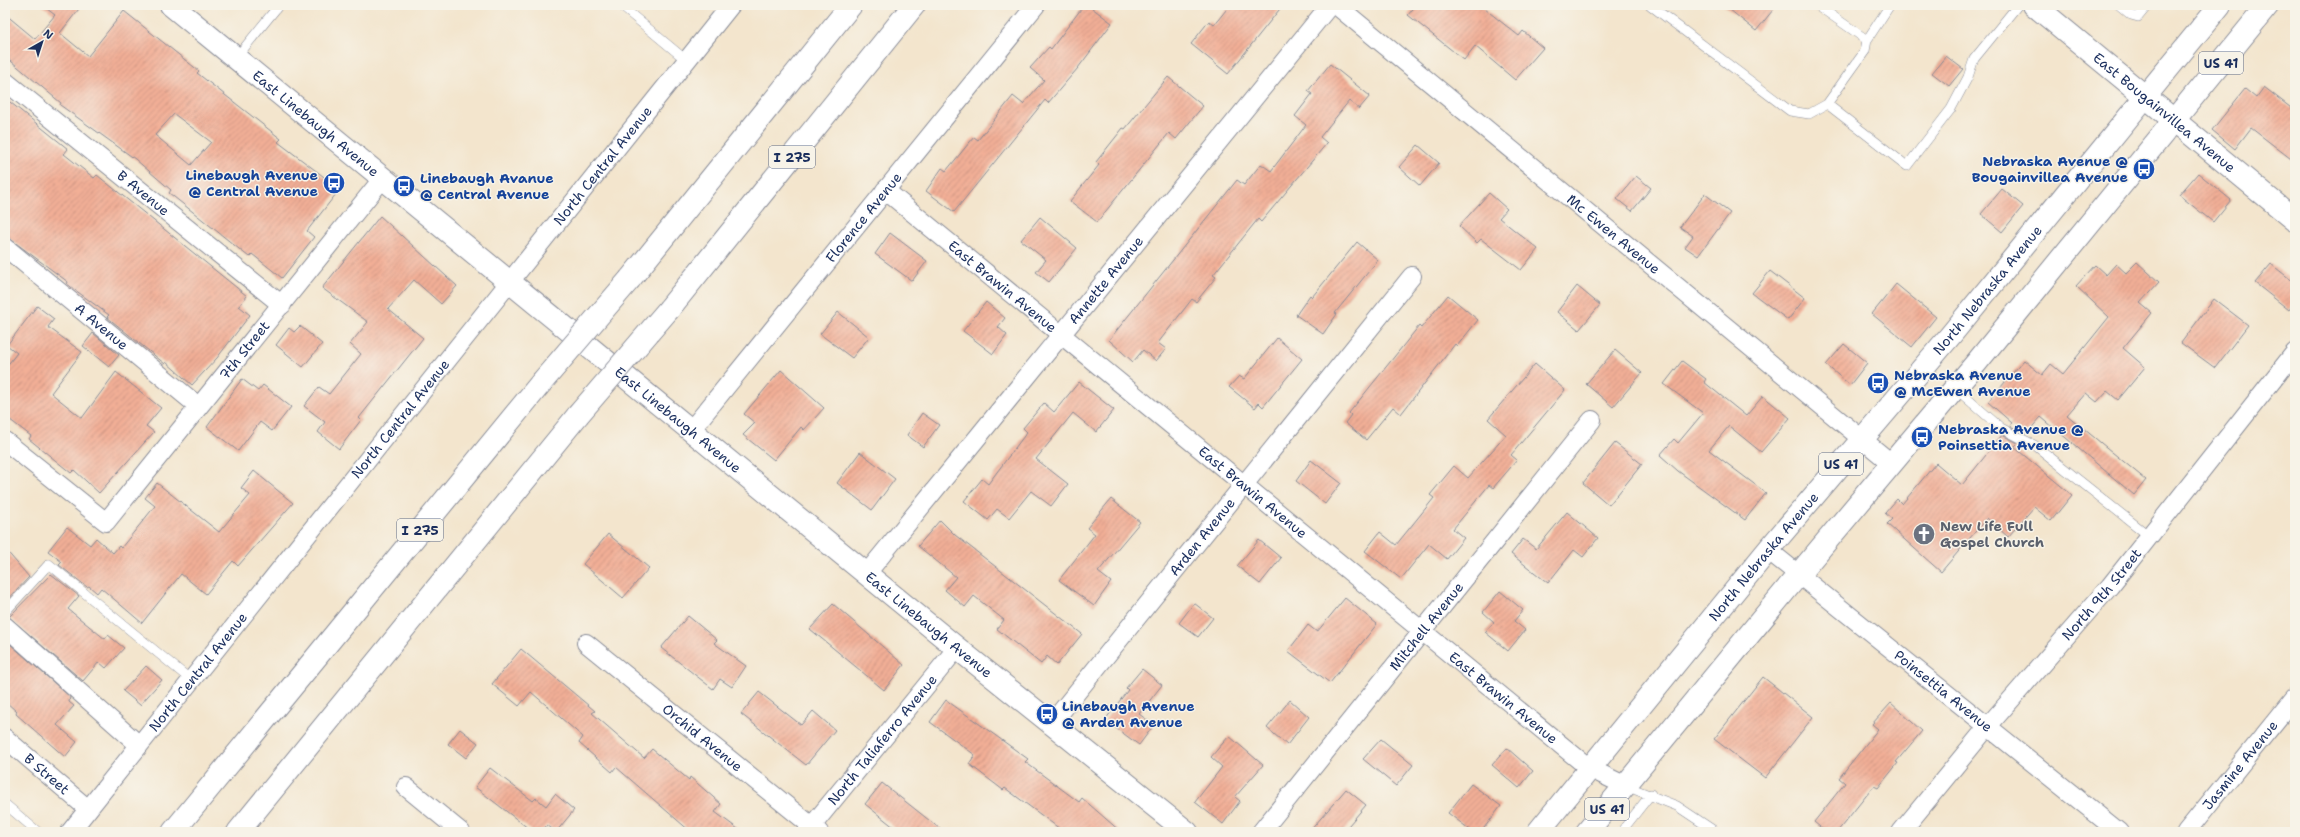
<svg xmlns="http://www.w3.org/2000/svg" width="2300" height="837" viewBox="0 0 2300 837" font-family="'Shantell Sans',sans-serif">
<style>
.building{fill:url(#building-hatch);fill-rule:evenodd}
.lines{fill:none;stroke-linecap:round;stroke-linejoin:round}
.service-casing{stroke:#878a96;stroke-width:10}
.minor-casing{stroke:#878a96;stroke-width:20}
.tertiary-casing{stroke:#878a96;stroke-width:24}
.primary-casing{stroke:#878a96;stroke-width:24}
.motorway-casing{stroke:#878a96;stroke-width:24}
.service{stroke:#fff;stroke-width:9}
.minor{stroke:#fff;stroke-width:18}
.tertiary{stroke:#fff;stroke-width:22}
.primary{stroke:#fff;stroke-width:22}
.motorway{stroke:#fff;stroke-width:22}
.motorway-bridge-casing{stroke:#878a96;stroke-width:24;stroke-linecap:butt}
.motorway-bridge{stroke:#fff;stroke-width:22}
.labels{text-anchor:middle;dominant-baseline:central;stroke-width:3;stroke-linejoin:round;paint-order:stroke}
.shield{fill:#f7f3e8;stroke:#5d6a87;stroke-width:1}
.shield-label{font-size:13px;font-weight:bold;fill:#1b2f5e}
.street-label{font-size:14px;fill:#1b2f5e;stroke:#f7f3e8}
.transit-label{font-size:14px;font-weight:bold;fill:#164399;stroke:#f7f3e8;text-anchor:start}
.worship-label{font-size:14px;font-weight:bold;fill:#5b616d;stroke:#f7f3e8;text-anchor:start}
</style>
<defs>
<pattern id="building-hatch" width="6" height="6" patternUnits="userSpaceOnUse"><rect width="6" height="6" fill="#f2af96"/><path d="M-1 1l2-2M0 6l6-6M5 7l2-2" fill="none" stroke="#c38f7e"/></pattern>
</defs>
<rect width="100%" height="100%" fill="#f7f3e8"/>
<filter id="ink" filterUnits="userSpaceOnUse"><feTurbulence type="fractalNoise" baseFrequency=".025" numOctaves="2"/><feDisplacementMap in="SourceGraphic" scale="8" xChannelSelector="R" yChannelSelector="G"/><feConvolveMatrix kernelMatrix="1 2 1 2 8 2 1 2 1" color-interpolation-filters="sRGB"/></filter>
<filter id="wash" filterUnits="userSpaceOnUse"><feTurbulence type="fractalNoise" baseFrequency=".012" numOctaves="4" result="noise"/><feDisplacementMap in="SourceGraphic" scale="16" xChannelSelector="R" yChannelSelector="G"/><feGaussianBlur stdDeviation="0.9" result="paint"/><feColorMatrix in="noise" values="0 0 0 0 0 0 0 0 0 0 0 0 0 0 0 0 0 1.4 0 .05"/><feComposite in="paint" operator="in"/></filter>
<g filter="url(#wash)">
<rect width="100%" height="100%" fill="#f3e5cd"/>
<g id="blocks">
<path class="building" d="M42,5h40l-22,28 28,23 36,-45 75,60 -2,2 84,66 -3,3 62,47 -33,42 7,6 -32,41 -30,-24 -3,3 -56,-45 -24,-19 2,-3 -36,-31 -75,-54 1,-2 -56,-47v-42l30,25 20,-24zM174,114l37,28 -20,23 -36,-30z
M1084,5h4l24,18 -34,45 -30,35 -3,-3 -91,112 -28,-21 16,-23 4,3 28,-34 4,3 35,-44 10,8 21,-24 -14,-12 19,-21 2,2z
M1230,5h53l-55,69 -37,-30 18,-23 5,4z
M1416,5h64l39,31 4,-5 20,17 -28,32 -40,-34 -11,14 -56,-45z
M1724,5h53l-21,26z
M1946,56l17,13 -14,17 -17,-13z
M1330,64l40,32 -11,13 -10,-8 -29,36 7,6 -66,79 -3,-3 -45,56 3,2 -20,25 -4,-3 -34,44 8,6 -10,12 -13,-11 -10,12 -24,-22 128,-160 7,5 17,-21 10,7 35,-46 -11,-9 17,-22 -4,-3z
M1168,77l35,29 -27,33 -7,-6 -72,89 -27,-21 29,-36 -3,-3 27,-34 2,1z
M2264,87l31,24v51l-44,-34 -16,21 -23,-19 33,-41 11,9z
M5,98l63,51 -4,5 30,24 3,-3 150,121 -8,10 11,9 -33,43 -25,27 -26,-23 -1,2 -58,-47 2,-2 -42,-31 1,-2 -63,-47z
M1418,145l21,18 -19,23 -21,-19z
M2198,173l33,27 -18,22 -34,-27z
M1636,176l15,12 -19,23 -15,-12z
M2002,189l21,17 -21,26 -21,-18z
M1489,193l18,16 -8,9 39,31 -17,21 -40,-31 -4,4 -18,-17z
M1705,194l25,19 -32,43 -13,-9 8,-11 -13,-9z
M380,216l77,70 -16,18 -27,-24 -26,29 35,29 -64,80 2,2 -22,29 -21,-17 7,-10 -21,-16 15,-19 10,7 32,-40 -11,-10 18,-22 -46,-34z
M1040,217l37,31 -28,34 -13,-10 10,-12 -25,-20z
M890,233l37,28 -15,20 -37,-27z
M1357,242l21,18 -43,53 2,1 -14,20 -27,-19 14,-20 2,2z
M2137,262l22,20 -19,21 12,10 -29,35 22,19 -27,33 -11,-9 -10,11 -11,-9 -19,22 79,65 -12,15 -93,-78 -15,17 -16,-8 2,-3 -24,-21 36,-42 18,15 9,-11 12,10 46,-57 -33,-31 19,-21 11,10 10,-11 10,9z
M2271,264l24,19v19l-6,8 -34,-27z
M1770,271l35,27 -17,22 -36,-27z
M1896,284l40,33 -24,30 -40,-33z
M1577,286l23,19 -21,25 -22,-18z
M1448,295l30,25 -21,26 -2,-2 -54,70 -8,-7 -27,33 -21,-17 6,-8 -2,-2 70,-87 2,2z
M2214,299l34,26 -33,43 -34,-25z
M986,302l19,16 -7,9 9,8 -14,19 -30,-23z
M37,306l17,13 -6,8 34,25 -31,41 31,25 34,-46 45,36 -15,18 8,6 -55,61 -25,-23 -3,3 -42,-34 2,-3 -26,-20v-48l12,-15 -10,-8z
M838,312l31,25 -17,21 -32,-24z
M300,326l22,18 -19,23 -27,-22 13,-17 5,4z
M93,333l26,22 -10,12 -26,-21z
M1277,338l25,21 -39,48 -4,-4 -4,5 -26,-21 10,-11 5,3z
M1844,344l23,19 -17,22 -24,-20z
M1615,350l27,23 -29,34 -27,-23z
M1682,361l24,18 -2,3 42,34 17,-20 27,22 -29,34 -32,-26 -20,24 57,43 -21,27 -67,-49 -18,-16 14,-16 4,4 25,-30 -39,-29z
M1535,364l30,26 -54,65 6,5 -24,28 -4,-3 -36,44 11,9 -17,21 -18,-15 -28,35 -36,-28 15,-19 16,13 38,-47 -4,-3 24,-29 14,12 38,-43 -18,-16z
M781,370l43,38 -20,22 -3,-3 -27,33 -31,-25 12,-12 -11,-9z
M242,379l16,12 5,-6 28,22 -19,24 -12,-9 -22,29 -31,-24z
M1079,382l35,28 -18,22 -23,-19 -37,46 32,25 -17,22 -20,-15 -22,27 -12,-9 -9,11 -24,-19 18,-22 6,5 39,-52 -4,-4 21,-25 10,9z
M922,413l17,12 -16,22 -16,-12z
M2002,435l16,8 -4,4 58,48 -21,26 -17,-14 -26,30 -21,-19 -46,54 -54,-48 5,-5 -7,-6 12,-14 5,5 34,-41 26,22z
M1615,443l27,21 -33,41 -26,-22z
M860,452l35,27 -23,31 -35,-27z
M1311,460l30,23 -16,21 -29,-23z
M254,471l39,32 -55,63 -5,-5 -27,33 -25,-20 -39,49 -41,-35 -4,5 -8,-7 -2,1 -28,-22 3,-3 -14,-11 19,-24 23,18 6,-7 17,15 6,-7 2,2 34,-42 -10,-8 12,-15 62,49 31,-37 -9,-7z
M1111,499l29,23 -42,50 13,10 -17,24 -35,-26 36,-46 -8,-6z
M1567,512l31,26 -15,19 -9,-7 -26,33 -37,-29 12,-15 13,10z
M940,520l15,15 127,99 -25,31 -10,-9 -6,8 -44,-35 7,-9 -30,-24 -9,11 -20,-17 11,-13 -38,-31z
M608,534l41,34 -26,30 -40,-34z
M1259,540l22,18 -21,26 -23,-18z
M5,549l24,28 -24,26z
M51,574l28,22 -11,13 37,30 3,-4 16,13 -18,20 -7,-6 -16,19 -74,-64z
M1500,591l23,19 -9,11 11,9 -17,21 -23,-19 9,-10 -11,-10z
M1345,598l32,26 -47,59 -42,-32 20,-26 9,7z
M1194,603l19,15 -15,19 -19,-14z
M833,604l71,61 -20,25 -74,-61z
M688,616l29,24 -3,3 32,23 -14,21 -12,-8 -7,10 -52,-41z
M10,644l60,53 -1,5 5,4 -17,19 20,17 -12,15 -49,-43 1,-2 -12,-11v-51z
M521,649l74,62 -3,2 52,45 8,-9 37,31 1,-3 31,27 -6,8 27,20h-51l-75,-65 -4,5 -33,-29 4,-6 -52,-45 -12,14 -27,-22z
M146,666l16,14 -22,25 -17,-14z
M1142,669l20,16 -23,29 15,11 -15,20 -34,-25 23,-30 -2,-2z
M1763,677l50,40 -48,61 -51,-39z
M759,692l42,33 12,-14 22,19 -29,35 -65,-51z
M946,700l82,59 -3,3 54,40 3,-4 39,34h-57l-59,-44 -2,2 -34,-26 6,-9 -45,-33z
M1290,700l19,17 -22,28 -20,-17z
M1891,703l31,28 -26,31 2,1 -20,25 -4,-2 -37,46h-11l-12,-10 31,-39 -6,-5 39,-49 -6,-5z
M460,729l18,14 -12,15 -18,-14z
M1229,736l34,29 -28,32 5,4 -17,23 -28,-22 27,-35 -11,-10z
M1381,739l32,26 -17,21 -33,-27z
M1507,748l26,23 -14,17 -27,-23z
M490,768l43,33 3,-3 10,8 9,-12 19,16 -18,22 -9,-7 -6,7h-8l-58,-45z
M882,783l62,49h-44l-35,-28z
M1471,784l30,22 -20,26h-8l-25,-19z
M1346,789l20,16 -23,27h-34z"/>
</g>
</g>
<g filter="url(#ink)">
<use href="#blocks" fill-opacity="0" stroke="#878a96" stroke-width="1"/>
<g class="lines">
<g class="service-casing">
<path id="service" d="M620,5l66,55
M1650,5l140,106 19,3 18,-10 38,-53 2,-11 23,-35
M1817,5l50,35
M2119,5l12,10 7,2 10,-12
M236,58l43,-53
M1827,104l80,62 44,-57 17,-32 6,-18 44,-54
M1955,388l46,40 35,18 113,90
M5,612l44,-48 142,116
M1626,786l51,20 39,26
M5,804l33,28
M1621,832l30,-38"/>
</g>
<g class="minor-casing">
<g id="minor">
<path id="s1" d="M1336,5l555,458"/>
<path id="s2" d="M5,81l277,224"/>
<path id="s3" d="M885,190l704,578 37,18"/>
<path id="s4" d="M5,247l193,159"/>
<path id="s5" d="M691,430l345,-425"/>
<path id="s6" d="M5,441l101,81 277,-344"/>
<path id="s7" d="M1768,550l351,282"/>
<path id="s8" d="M867,573l463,-568"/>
<path d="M5,626l134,119"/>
<path id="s9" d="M586,643l233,189"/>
<path id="s10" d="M1052,723l360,-447"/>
<path id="s11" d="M5,738l83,71"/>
<path d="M406,787l55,45"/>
<path id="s12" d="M70,832l661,-827"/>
<path id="s13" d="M807,832l150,-184"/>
<path id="s14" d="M1261,832l331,-412"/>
<path id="s15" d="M1901,832l87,-106 122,-140 185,-234"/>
<path id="s16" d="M2186,832l109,-135"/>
</g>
</g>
<g class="tertiary-casing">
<g id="tertiary">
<path id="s17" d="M171,5l786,643 230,184"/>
<path id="s18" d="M2034,5l261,215"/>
</g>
</g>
<g class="primary-casing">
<g id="primary">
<path id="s19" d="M1538,832l230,-282 182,-214 270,-331"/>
<path d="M1587,832l212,-258 178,-212 291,-357"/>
</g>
</g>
<g class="motorway-casing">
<path id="motorway" d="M630,279l221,-274
M669,309l245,-304
M173,832l368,-449
M238,832l340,-417"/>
</g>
<use href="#service" class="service"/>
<use href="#minor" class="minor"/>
<use href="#tertiary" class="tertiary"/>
<use href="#primary" class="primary"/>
<use href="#motorway" class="motorway"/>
<g class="motorway-bridge-casing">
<path id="motorway-bridge" d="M541,383l89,-104
M578,415l91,-106"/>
</g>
<use href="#motorway-bridge" class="motorway-bridge"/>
</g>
</g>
<defs>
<g id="bus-disc" transform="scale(1.15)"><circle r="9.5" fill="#1a4fb4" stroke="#f7f3e8"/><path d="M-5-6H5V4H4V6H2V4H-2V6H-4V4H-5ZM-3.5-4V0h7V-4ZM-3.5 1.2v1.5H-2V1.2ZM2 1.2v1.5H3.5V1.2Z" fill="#fff"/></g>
<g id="church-disc" transform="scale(1.15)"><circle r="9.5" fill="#6b7280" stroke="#f7f3e8"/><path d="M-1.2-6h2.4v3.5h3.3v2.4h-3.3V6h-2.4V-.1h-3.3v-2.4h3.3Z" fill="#fff"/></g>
</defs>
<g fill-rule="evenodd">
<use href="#bus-disc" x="2144" y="169"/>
<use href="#bus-disc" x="334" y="183"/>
<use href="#bus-disc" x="404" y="186"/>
<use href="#bus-disc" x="1878" y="383"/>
<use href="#bus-disc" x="1922" y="437"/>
<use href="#church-disc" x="1924" y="534"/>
<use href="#bus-disc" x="1047" y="714"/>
</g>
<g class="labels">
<g class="shield">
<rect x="2199" y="52" width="44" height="22" rx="3"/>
<rect x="769" y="146" width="46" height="22" rx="3"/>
<rect x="1819" y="453" width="44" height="22" rx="3"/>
<rect x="397" y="519" width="46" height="22" rx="3"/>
<rect x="1585" y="798" width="44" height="22" rx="3"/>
</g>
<g class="shield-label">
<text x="2221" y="63">US 41</text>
<text x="792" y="157">I 275</text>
<text x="1841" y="464">US 41</text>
<text x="420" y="530">I 275</text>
<text x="1607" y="809">US 41</text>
</g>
<g class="street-label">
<text stroke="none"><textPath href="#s18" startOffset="169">East Bougainvillea Avenue</textPath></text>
<text stroke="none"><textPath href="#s17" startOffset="187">East Linebaugh Avenue</textPath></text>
<text stroke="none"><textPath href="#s12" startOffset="853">North Central Avenue</textPath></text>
<text stroke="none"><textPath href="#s2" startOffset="178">B Avenue</textPath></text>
<text stroke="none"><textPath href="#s5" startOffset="274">Florence Avenue</textPath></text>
<text stroke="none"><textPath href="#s1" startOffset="360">Mc Ewen Avenue</textPath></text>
<text stroke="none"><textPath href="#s8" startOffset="378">Annette Avenue</textPath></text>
<text stroke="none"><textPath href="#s3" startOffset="152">East Brawin Avenue</textPath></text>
<text stroke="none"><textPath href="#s19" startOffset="704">North Nebraska Avenue</textPath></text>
<text stroke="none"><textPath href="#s4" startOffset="125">A Avenue</textPath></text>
<text stroke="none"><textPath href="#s6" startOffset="350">7th Street</textPath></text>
<text stroke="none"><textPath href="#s12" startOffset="529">North Central Avenue</textPath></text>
<text stroke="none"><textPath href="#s17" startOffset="655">East Linebaugh Avenue</textPath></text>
<text stroke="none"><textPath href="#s3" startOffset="476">East Brawin Avenue</textPath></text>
<text stroke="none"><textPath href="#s10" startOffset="239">Arden Avenue</textPath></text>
<text stroke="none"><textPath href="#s19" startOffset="356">North Nebraska Avenue</textPath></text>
<text stroke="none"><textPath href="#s15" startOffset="311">North 9th Street</textPath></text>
<text stroke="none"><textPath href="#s17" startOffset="979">East Linebaugh Avenue</textPath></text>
<text stroke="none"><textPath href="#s14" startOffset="264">Mitchell Avenue</textPath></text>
<text stroke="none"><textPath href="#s12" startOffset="205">North Central Avenue</textPath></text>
<text stroke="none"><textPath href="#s7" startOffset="225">Poinsettia Avenue</textPath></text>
<text stroke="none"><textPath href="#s3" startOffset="800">East Brawin Avenue</textPath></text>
<text stroke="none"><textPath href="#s9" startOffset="150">Orchid Avenue</textPath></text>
<text stroke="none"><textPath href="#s13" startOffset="119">North Taliaferro Avenue</textPath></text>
<text stroke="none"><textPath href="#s16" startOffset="86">Jasmine Avenue</textPath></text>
<text stroke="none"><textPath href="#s11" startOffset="55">B Street</textPath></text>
</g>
<g class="transit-label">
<text x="2128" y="161" text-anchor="end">Nebraska Avenue @<tspan x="2128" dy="16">Bougainvillea Avenue</tspan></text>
<text x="318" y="175" text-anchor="end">Linebaugh Avenue<tspan x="318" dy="16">@ Central Avenue</tspan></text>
<text x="420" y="178">Linebaugh Avanue<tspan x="420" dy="16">@ Central Avenue</tspan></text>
<text x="1894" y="375">Nebraska Avenue<tspan x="1894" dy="16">@ McEwen Avenue</tspan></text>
<text x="1938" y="429">Nebraska Avenue @<tspan x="1938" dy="16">Poinsettia Avenue</tspan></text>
<text x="1062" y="706">Linebaugh Avenue<tspan x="1062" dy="16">@ Arden Avenue</tspan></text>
</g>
<g class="worship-label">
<text x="1940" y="526">New Life Full<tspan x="1940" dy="16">Gospel Church</tspan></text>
</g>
</g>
<rect width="2300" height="837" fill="none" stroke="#f7f3e8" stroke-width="20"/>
<g transform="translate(42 42) rotate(39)" stroke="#f7f3e8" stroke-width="3" paint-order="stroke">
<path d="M0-3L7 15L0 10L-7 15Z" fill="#1b2f5e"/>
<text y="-6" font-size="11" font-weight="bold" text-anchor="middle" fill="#1b2f5e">N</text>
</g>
</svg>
